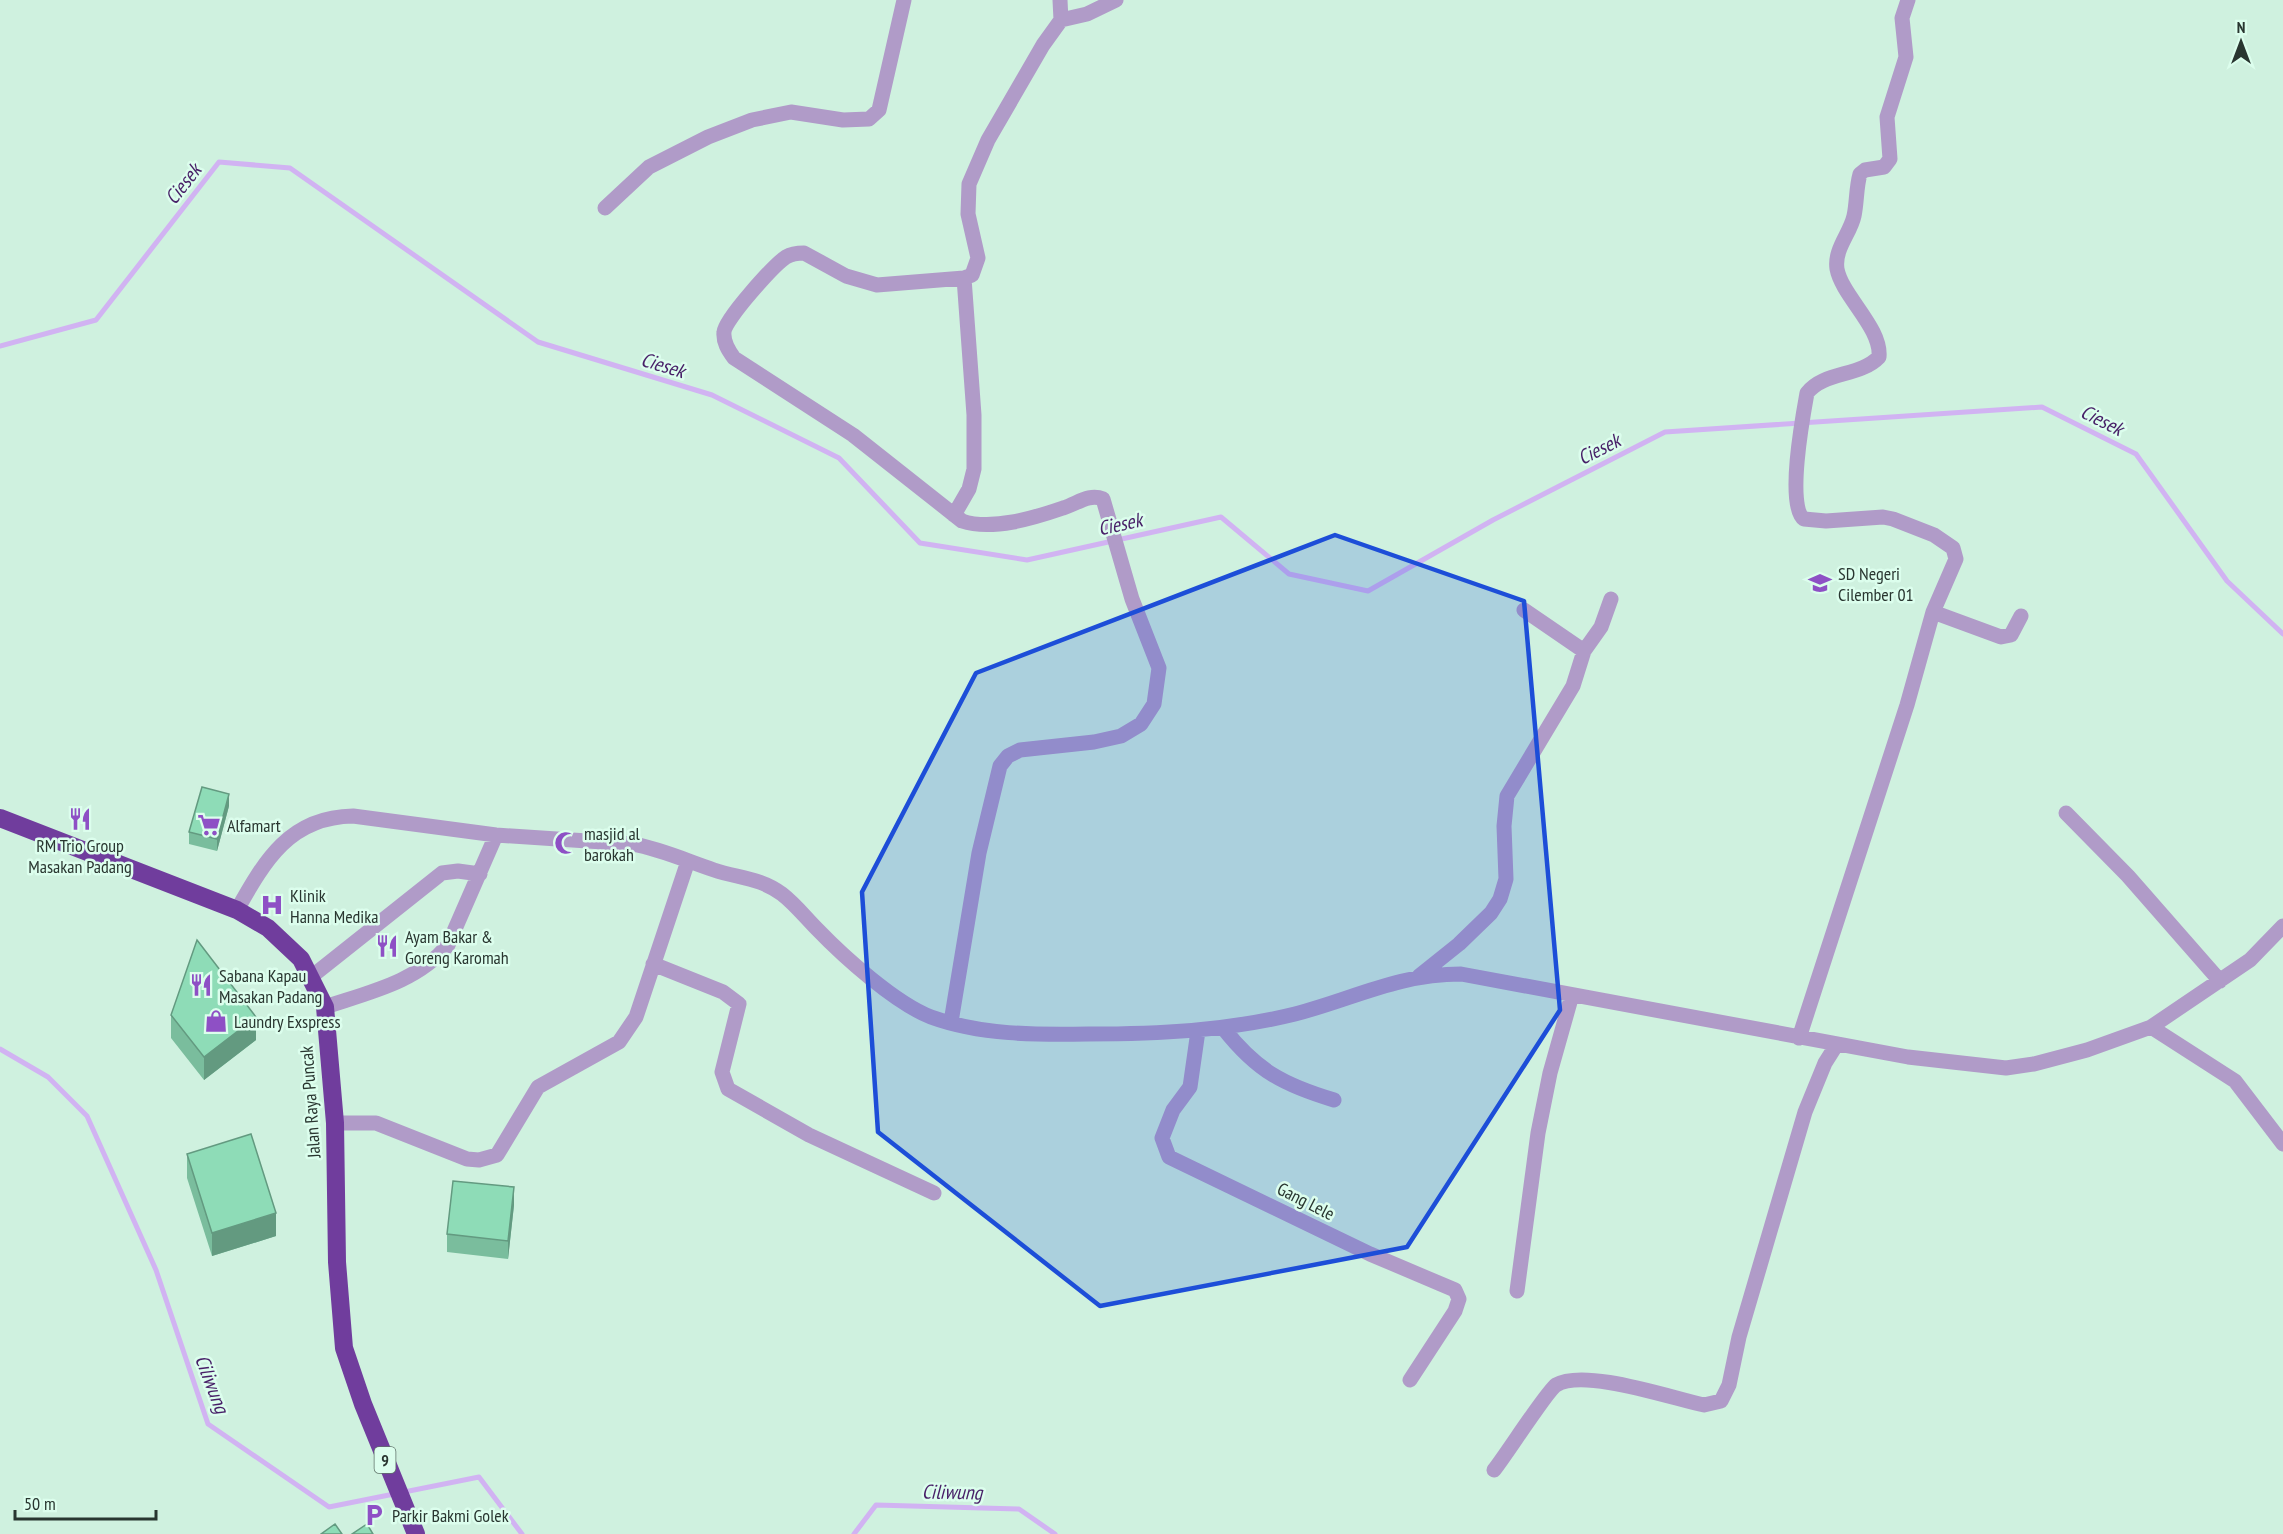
<svg xmlns="http://www.w3.org/2000/svg" width="2283" height="1534" viewBox="0 0 2283 1534" font-family="'PT Sans Narrow',sans-serif">
<style>
.lines{fill:none;stroke-linecap:round;stroke-linejoin:round}
.stream{stroke:#d1b3f2;stroke-width:5}
.minor{stroke:#b09bc8;stroke-width:15}
.highway{stroke:#703d9d;stroke-width:18}
.wall{fill:#7abd9d}
.shaded-wall{fill:#639a80}
.building{fill:#8edcb7;stroke:#639a80;stroke-width:1.5}
.marked{fill:#1d4ed8;fill-opacity:0.2;stroke:#1d4ed8;stroke-width:4.5;stroke-linejoin:round}
.labels{text-anchor:middle;dominant-baseline:central;stroke-width:5;stroke-linejoin:round;paint-order:stroke}
.shield{fill:#dcfeed;stroke:#5f7269;stroke-width:1.5}
.shield-label{font-size:16px;font-weight:bold;fill:#293630}
.poi-label{font-size:18px;fill:#293630;stroke:#dcfeed;text-anchor:start}
.street-label{font-size:18px;fill:#293630;stroke:#dcfeed}
.water-label{font-size:20px;font-style:italic;fill:#471f67;stroke:#dcfeed}
</style>
<rect width="100%" height="100%" fill="#cff1df"/>
<g class="lines">
<path class="stream" d="M0,346l96,-26 123,-158 71,6 248,174 174,53 127,63 81,85 107,17 194,-43 68,57 79,17 125,-71 172,-88 377,-25 94,47 91,127 56,53
M0,1049l48,28 39,39 69,154 52,154 121,83 150,-30 43,57
M854,1534l22,-29 143,4 36,25"/>
<path class="minor" d="M1061,20l26,-6 29,-14
M605,208l44,-41 59,-30 44,-17 39,-8 52,8 26,-1 10,-9 25,-110
M954,515l15,-26 5,-20v-54l-10,-137
M1524,610l60,41
M1933,612l68,25 10,-2 10,-19
M2066,813l62,63 92,105
M237,910c28,-50 53,-93 116,-94l143,19 137,9c28,5 54,17 81,26 24,8 47,8 68,24 13,10 24,24 35,35 27,28 78,74 114,88 49,18 106,18 157,17 70,0 138,-3 207,-20 58,-15 103,-40 166,-40l447,83 98,11 28,-4 53,-14 64,-23 99,-67 33,-34
M653,964l70,28 16,12 -17,68 6,17 81,46 125,58
M1419,976l40,-32 32,-31 9,-14 6,-20 -2,-53 3,-30 66,-110 11,-35 17,-24 10,-28
M311,977l131,-104 16,-2 22,3
M325,1007c45,-15 92,-25 123,-62l48,-110
M951,1022l28,-169 21,-87 8,-10 12,-6 74,-8 27,-6 20,-12 13,-20 5,-36 -27,-69 -29,-100c-14,-6 -26,5 -40,9 -29,10 -71,23 -101,13l-109,-86 -119,-77c-6,-8 -11,-16 -10,-26 1,-13 50,-67 62,-75 5,-3 12,-4 18,-4l42,23 31,9 87,-7 8,-3 6,-17 -10,-44 1,-30 19,-44 55,-95 18,-25 -1,-20
M2151,1027l84,54 48,63
M1224,1029c33,42 60,56 110,71
M1198,1031l-8,56 -17,23 -11,28 7,19 201,97 85,36 4,9 -4,12 -45,69
M1799,1038l108,-333 26,-93 23,-53 -3,-11 -19,-13 -41,-16 -10,-2 -57,4 -22,-2c-18,-12 -1,-104 3,-126 17,-22 53,-16 72,-36 3,-29 -37,-61 -42,-88 -3,-20 13,-35 17,-53 3,-14 2,-28 6,-42l5,-4 19,-3 6,-8 -3,-42 19,-60 -4,-39 6,-18
M335,1123h41l91,36 12,1 18,-5 41,-68 81,-45 17,-25 52,-156
M1517,1291l21,-158 12,-60 22,-78
M1494,1470c12,-15 53,-79 62,-85 28,-17 115,13 148,20l17,-4 8,-16 10,-48 66,-225 20,-49 12,-19"/>
<path class="highway" d="M0,818l237,92 31,18 33,31 24,48 10,116 2,139 7,86 19,56 53,130"/>
</g>
<path class="wall" d="M229,806l-12,45 -28,-7v-12z
M171,1015l85,25 -52,40 -33,-42z
M187,1154l89,82 -64,20 -25,-78z
M514,1205l-6,54 -61,-7v-18z"/>
<path class="shaded-wall" d="M229,794v12l-12,45v-12z
M256,1017v23l-52,40v-23z
M514,1187v18l-6,54v-18z
M276,1213v23l-64,20v-23z"/>
<path class="building" d="M202,787l27,7 -12,45 -28,-7z
M197,940l59,77 -52,40 -33,-42z
M251,1134l25,79 -64,20 -25,-79z
M453,1181l61,6 -6,54 -61,-7z
M335,1524l7,10h-21z
M367,1524l6,10h-21z"/>
<path class="marked" d="M1335,535l189,66 36,409 -153,237 -307,59 -222,-174 -16,-240 114,-219z"/>
<defs>
<g id="school-bare" transform="scale(1.8)"><path d="M0-5L7-2L0 1L-7-2ZM-4 1L0 2.5L4 1V4Q0 6-4 4Z" fill="#8e50c5" stroke="#dcfeed" stroke-width="2.5" paint-order="stroke"/></g>
<g id="restaurant-bare" transform="scale(1.8)"><path d="M-5-6h1v4h1v-4h1v4h1v-4h1v5L-1.5 .5V6h-2V.5L-5-1ZM5-6V6H3V1.5H1.5Q1.5-4 5-6Z" fill="#8e50c5" stroke="#dcfeed" stroke-width="2.5" paint-order="stroke"/></g>
<g id="supermarket-bare" transform="scale(1.8)"><path d="M-6-5.5h2.5l.6 2H6L4.5 2H-2.5L-4.4-4H-6ZM-1.5 3.2a1.3 1.3 0 1 0 .1 0ZM3 3.2a1.3 1.3 0 1 0 .1 0Z" fill="#8e50c5" stroke="#dcfeed" stroke-width="2.5" paint-order="stroke"/></g>
<g id="mosque-bare" transform="scale(1.8)"><path d="M3.5-4.9A6 6 0 1 0 3.5 4.9A5 5 0 1 1 3.5-4.9Z" fill="#8e50c5" stroke="#dcfeed" stroke-width="2.5" paint-order="stroke"/></g>
<g id="hospital-bare" transform="scale(1.8)"><path d="M-5-5h3v3.5h4V-5h3V5h-3V1.5h-4V5h-3Z" fill="#8e50c5" stroke="#dcfeed" stroke-width="2.5" paint-order="stroke"/></g>
<g id="shop-bare" transform="scale(1.8)"><path d="M-5-2.5h2.3a2.7 3.5 0 0 1 5.4 0H5L5.5 6h-11ZM-1.5-2.5h3a1.5 2.3 0 0 0-3 0Z" fill="#8e50c5" stroke="#dcfeed" stroke-width="2.5" paint-order="stroke"/></g>
<g id="parking-bare" transform="scale(1.8)"><path d="M-3.5-5.5H1a3.5 3.5 0 0 1 0 7H-1V5.5H-3.5ZM-1-3.4V-.6H.8a1.4 1.4 0 0 0 0-2.8Z" fill="#8e50c5" stroke="#dcfeed" stroke-width="2.5" paint-order="stroke"/></g>
</defs>
<g fill-rule="evenodd">
<use href="#school-bare" x="1820" y="583"/>
<use href="#restaurant-bare" x="80" y="819"/>
<use href="#supermarket-bare" x="209" y="825"/>
<use href="#mosque-bare" x="566" y="843"/>
<use href="#hospital-bare" x="272" y="905"/>
<use href="#restaurant-bare" x="387" y="946"/>
<use href="#restaurant-bare" x="201" y="985"/>
<use href="#shop-bare" x="216" y="1021"/>
<use href="#parking-bare" x="374" y="1515"/>
</g>
<g class="labels">
<rect class="shield" x="374.5" y="1447" width="21" height="26" rx="4.5"/>
<g class="shield-label">
<text x="385" y="1460">9</text>
</g>
<g class="poi-label">
<text x="1838" y="573">SD Negeri<tspan x="1838" dy="21">Cilember 01</tspan></text>
<text x="227" y="825">Alfamart</text>
<text x="584" y="833">masjid al<tspan x="584" dy="21">barokah</tspan></text>
<text x="80" y="845" text-anchor="middle">RM Trio Group<tspan x="80" dy="21">Masakan Padang</tspan></text>
<text x="290" y="895">Klinik<tspan x="290" dy="21">Hanna Medika</tspan></text>
<text x="405" y="936">Ayam Bakar &amp;<tspan x="405" dy="21">Goreng Karomah</tspan></text>
<text x="219" y="975">Sabana Kapau<tspan x="219" dy="21">Masakan Padang</tspan></text>
<text x="234" y="1021">Laundry Exspress</text>
<text x="392" y="1515">Parkir Bakmi Golek</text>
</g>
<g class="street-label">
<text transform="translate(310 1102) rotate(-94)">Jalan Raya Puncak</text>
<text transform="translate(1306 1201) rotate(27)">Gang Lele</text>
</g>
<g class="water-label">
<text transform="translate(183 184) rotate(-52)">Ciesek</text>
<text transform="translate(663 365) rotate(17)">Ciesek</text>
<text transform="translate(2102 420) rotate(27)">Ciesek</text>
<text transform="translate(1599 449) rotate(-27)">Ciesek</text>
<text transform="translate(1120 524) rotate(-12)">Ciesek</text>
<text transform="translate(212 1384) rotate(69)">Ciliwung</text>
<text transform="translate(952 1492) rotate(1)">Ciliwung</text>
</g>
</g>
<g transform="translate(2241 42)" stroke="#dcfeed" stroke-width="4.5" paint-order="stroke">
<path d="M0-4.5L10 22L0 15L-10 22Z" fill="#293630"/>
<text y="-9" font-size="16" font-weight="bold" text-anchor="middle" fill="#293630">N</text>
</g>
<path d="M15 1510v9h141v-9" fill="none" stroke="#293630" stroke-width="3"/>
<text x="24" y="1510" font-size="18" fill="#293630" stroke="#dcfeed" stroke-width="4.5" paint-order="stroke">50 m</text>
</svg>
